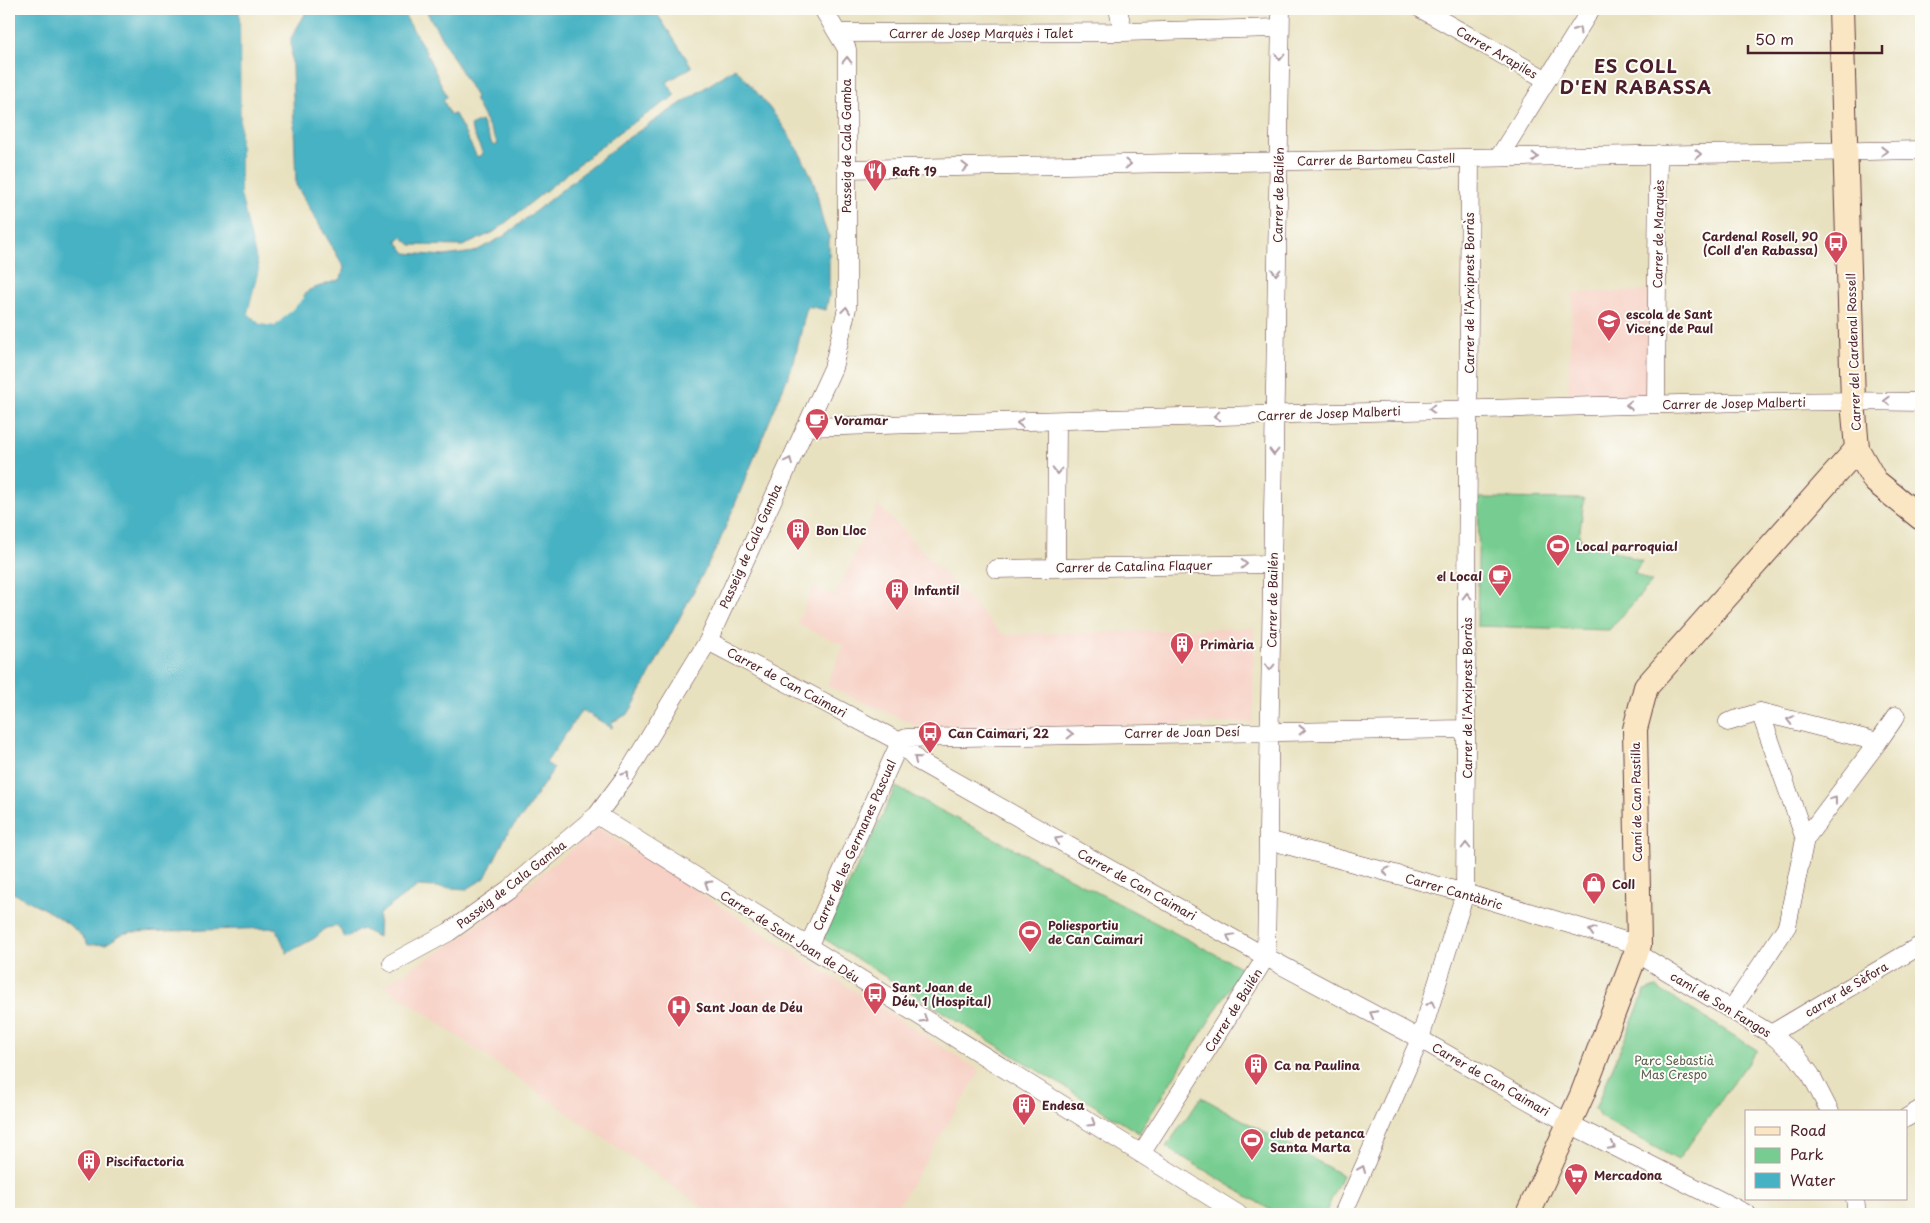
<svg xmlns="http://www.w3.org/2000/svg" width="1930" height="1223" viewBox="0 0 1930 1223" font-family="'Playpen Sans',sans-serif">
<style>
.built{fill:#f7d1c6}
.green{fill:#77cd91;stroke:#60765e}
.water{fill:#46b2c3;stroke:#486877}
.pier{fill:#e8e1bf}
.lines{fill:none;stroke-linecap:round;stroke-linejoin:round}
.street-casing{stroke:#623c41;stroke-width:19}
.secondary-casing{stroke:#623c41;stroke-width:26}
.street{stroke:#fff;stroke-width:18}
.secondary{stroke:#fbe6c4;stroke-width:24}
.oneway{stroke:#ae9aa0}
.labels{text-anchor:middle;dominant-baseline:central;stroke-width:4;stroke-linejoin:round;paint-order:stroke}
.street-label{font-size:12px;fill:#4a1f2b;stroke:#fdfcf7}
.poi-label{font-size:12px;font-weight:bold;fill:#4a1f2b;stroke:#fdfcf7;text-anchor:start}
.park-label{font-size:12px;fill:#5a5c4f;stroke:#fdfcf7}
.district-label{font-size:18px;font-weight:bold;letter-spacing:1px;fill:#4a1f2b;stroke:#fdfcf7}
</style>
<rect width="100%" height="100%" fill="#fdfcf7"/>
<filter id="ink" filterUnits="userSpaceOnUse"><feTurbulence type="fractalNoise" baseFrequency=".02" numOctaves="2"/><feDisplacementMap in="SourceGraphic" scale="10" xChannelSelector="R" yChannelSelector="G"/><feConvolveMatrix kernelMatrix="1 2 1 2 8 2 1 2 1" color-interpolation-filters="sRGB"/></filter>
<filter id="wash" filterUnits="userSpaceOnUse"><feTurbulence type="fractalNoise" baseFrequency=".0096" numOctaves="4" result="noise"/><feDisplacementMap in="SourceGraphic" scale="20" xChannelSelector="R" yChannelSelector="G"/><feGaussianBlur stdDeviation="1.12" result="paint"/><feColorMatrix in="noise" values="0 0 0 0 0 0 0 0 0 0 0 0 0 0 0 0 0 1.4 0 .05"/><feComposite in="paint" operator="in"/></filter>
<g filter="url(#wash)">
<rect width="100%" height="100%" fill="#e8e1bf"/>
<path class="built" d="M1648,291l-2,104 -78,1 5,-103z
M878,505l125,130 251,-7 -1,94 -326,8 -100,-44 17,-41 -47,-21 16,-36 22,8z
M598,828l382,243 -87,143h-180l-329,-229 79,-48z"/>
<path class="green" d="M1479,498l105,1 -5,39 63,23 -8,12 18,9 -43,48 -132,-4z
M896,787l346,181 -103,165 -316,-195z
M1655,987l102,63 -79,110 -78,-43 -5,-8 50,-118z
M1201,1097l141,78 -17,39h-48l-111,-67z"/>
<path class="water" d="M9,9h231l1,185 18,75 -11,44 12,11 15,2 34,-36 32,-11 3,-12 -48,-82 -5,-147 17,-29h93l24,41 22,47 -4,2 7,16 5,-1 22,43 6,-3 -13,-28 11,-5 12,25 5,-2 -24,-45 2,-2 -51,-88h229l38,58 -25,15 8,14 -56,36 -125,100 -31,14 -52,-1 -9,-8 -6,3 10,13 38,3 30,-4 30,-16 118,-94 113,-74c31,33 61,71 78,113 7,18 6,38 16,55v59l-3,15 -19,-4 -13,56 -76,183 -85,161 -5,8 -16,8v6l-30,-18 -36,53 8,5 -30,46 -17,20 -22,44 -18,11 -49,-3 -39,28 -1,23 -16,-8 -17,9 -7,-12 -12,2 -11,10 -28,15 -11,-25 -145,4 -9,2 -16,10 -18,1c-11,-22 -57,-43 -79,-54z"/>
<path class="pier" d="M240,9h3v185l19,75 -11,44 10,9 13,1 29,-28 1,3 -29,28 -15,-2 -12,-11 11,-44 -18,-75z"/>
</g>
<g filter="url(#ink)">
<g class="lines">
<g class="street-casing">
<path id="street" d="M1118,9l5,23 157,-4
M1421,9l126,71
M839,33l284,-1
M1499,157l92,-148
M846,169l1075,-19
M1656,404l2,-250
M805,427c264,-5 527,-16 791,-21 108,-3 217,-6 325,-4
M1056,567l1,-145
M996,569l276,-5
M708,641l192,101 18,19 348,196 154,82 148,84 179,91
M1728,722l32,-10
M900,742l6,-4 560,-9
M1878,742l18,-26
M597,815l641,399
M1268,840l197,53 174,52
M808,947l92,-205
M1637,953l134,81 24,20 16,21 19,37
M392,963l57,-31 60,-43 88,-74 29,-39 82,-135 125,-273 14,-60v-259l-24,-40
M1731,1010l56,-84 18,-87 73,-97 -118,-30 45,127
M1771,1034l150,-89
M1906,1118l15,-9
M1141,1154l125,-197 15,-948
M1855,1199l2,15
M1343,1214l77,-175 45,-146 5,-735"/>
</g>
<g class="secondary-casing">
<path id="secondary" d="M1841,9l12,392 4,48 18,32 46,37
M1528,1214l54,-119 57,-150 -4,-216 11,-42 211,-238"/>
</g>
<use href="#street" class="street"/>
<use href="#secondary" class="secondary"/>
</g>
<defs><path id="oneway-chevron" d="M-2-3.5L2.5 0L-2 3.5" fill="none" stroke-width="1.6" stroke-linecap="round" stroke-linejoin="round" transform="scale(1.25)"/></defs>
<g class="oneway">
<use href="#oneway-chevron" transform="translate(1578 30) rotate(-59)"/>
<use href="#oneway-chevron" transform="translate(1280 57) rotate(91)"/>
<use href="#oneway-chevron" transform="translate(847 60) rotate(-89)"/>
<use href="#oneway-chevron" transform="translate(1884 151) rotate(-1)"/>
<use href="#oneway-chevron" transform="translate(1698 154) rotate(-1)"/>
<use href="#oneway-chevron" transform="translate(1535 157) rotate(-1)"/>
<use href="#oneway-chevron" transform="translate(1128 164) rotate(-1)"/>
<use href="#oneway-chevron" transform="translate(965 167) rotate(-1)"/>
<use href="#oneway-chevron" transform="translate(1276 272) rotate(91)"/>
<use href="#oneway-chevron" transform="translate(846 310) rotate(-83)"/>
<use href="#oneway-chevron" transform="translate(1887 401) rotate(-179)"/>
<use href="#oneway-chevron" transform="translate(1629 405) rotate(179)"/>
<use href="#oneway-chevron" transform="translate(1432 409) rotate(178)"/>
<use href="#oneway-chevron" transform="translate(1217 416) rotate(178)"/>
<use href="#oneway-chevron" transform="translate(1020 423) rotate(179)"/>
<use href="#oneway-chevron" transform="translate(1274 452) rotate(91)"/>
<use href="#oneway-chevron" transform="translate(789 461) rotate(-65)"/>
<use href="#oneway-chevron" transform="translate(1057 471) rotate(91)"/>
<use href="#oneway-chevron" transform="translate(1244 564) rotate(-1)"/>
<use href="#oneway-chevron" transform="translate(1467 596) rotate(-90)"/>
<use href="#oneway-chevron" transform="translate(1270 667) rotate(91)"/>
<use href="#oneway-chevron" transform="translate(1790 720) rotate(-166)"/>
<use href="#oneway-chevron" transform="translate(1302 730) rotate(-1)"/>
<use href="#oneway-chevron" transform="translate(1070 734) rotate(-1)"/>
<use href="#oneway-chevron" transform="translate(917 759) rotate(-141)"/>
<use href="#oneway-chevron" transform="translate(626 775) rotate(-56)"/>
<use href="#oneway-chevron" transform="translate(1834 800) rotate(-53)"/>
<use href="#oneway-chevron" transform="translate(1058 840) rotate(-151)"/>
<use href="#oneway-chevron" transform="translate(1466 846) rotate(-90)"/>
<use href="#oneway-chevron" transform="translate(1386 871) rotate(-165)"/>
<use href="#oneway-chevron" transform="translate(708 884) rotate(-148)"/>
<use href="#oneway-chevron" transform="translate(1592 931) rotate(-163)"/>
<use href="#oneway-chevron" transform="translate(1230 937) rotate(-151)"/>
<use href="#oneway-chevron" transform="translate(1431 1004) rotate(-73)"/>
<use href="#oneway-chevron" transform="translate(1373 1014) rotate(-152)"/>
<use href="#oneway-chevron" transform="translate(924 1019) rotate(32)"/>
<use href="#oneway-chevron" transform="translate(1092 1123) rotate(32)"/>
<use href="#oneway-chevron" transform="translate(1612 1146) rotate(27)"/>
<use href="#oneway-chevron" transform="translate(1362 1169) rotate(-67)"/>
</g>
</g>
<defs>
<g id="restaurant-pin" transform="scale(1.25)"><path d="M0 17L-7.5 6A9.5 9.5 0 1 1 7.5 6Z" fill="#d1495b" stroke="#fdfcf7"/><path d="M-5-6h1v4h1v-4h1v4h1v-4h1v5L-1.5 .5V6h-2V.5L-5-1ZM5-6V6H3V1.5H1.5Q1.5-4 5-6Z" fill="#fff"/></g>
<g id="bus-pin" transform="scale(1.25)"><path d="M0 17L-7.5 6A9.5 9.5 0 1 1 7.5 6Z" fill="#d1495b" stroke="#fdfcf7"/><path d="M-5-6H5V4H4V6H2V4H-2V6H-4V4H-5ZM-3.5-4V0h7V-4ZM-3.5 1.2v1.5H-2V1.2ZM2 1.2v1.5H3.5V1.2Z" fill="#fff"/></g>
<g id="school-pin" transform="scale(1.25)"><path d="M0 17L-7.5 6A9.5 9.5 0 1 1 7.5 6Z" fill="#d1495b" stroke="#fdfcf7"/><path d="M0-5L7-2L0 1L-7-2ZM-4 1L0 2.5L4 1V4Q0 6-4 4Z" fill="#fff"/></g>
<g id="cafe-pin" transform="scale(1.25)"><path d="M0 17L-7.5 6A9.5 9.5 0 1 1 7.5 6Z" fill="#d1495b" stroke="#fdfcf7"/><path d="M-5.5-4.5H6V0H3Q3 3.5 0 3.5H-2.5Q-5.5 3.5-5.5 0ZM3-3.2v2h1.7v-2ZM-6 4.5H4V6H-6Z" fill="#fff"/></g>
<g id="building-pin" transform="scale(1.25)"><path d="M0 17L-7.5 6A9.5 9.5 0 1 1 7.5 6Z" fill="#d1495b" stroke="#fdfcf7"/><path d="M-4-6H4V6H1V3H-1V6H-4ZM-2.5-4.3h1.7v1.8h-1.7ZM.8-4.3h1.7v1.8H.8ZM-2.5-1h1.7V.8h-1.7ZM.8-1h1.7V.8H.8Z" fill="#fff"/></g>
<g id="stadium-pin" transform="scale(1.25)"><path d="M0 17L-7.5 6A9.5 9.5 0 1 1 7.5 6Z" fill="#d1495b" stroke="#fdfcf7"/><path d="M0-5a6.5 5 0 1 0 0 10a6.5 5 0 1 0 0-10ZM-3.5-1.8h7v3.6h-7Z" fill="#fff"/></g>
<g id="shop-pin" transform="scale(1.25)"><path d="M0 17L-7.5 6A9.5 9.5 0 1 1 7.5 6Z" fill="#d1495b" stroke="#fdfcf7"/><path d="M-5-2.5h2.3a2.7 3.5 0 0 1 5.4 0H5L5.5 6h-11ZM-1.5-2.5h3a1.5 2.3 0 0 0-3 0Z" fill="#fff"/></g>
<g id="hospital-pin" transform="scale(1.25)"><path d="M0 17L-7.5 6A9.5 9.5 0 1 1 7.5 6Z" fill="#d1495b" stroke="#fdfcf7"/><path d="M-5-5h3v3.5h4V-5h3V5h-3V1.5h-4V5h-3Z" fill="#fff"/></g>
<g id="supermarket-pin" transform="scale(1.25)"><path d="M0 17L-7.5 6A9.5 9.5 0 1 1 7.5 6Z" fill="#d1495b" stroke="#fdfcf7"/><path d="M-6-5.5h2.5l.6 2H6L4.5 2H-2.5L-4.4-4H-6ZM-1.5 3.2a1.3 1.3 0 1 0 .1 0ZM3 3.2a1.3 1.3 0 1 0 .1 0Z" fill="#fff"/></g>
</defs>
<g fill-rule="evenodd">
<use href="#restaurant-pin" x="875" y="171"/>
<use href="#bus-pin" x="1836" y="243"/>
<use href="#school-pin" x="1609" y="321"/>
<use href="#cafe-pin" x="817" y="420"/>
<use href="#building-pin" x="798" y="530"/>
<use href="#stadium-pin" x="1558" y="546"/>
<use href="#cafe-pin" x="1500" y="576"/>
<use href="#building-pin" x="897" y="590"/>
<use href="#building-pin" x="1182" y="644"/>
<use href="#bus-pin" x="930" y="733"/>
<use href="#shop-pin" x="1594" y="884"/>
<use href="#stadium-pin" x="1030" y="932"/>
<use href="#bus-pin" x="875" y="994"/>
<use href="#hospital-pin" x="679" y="1007"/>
<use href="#building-pin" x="1256" y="1065"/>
<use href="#building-pin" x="1024" y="1105"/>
<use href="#stadium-pin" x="1252" y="1140"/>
<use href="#building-pin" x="89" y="1161"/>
<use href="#supermarket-pin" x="1576" y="1175"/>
</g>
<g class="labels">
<g class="street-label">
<text x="981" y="33">Carrer de Josep Marquès i Talet</text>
<text transform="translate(1497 52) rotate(30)">Carrer Arapiles</text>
<text transform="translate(846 146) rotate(-90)">Passeig de Cala Gamba</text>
<text transform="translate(1376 159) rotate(-1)">Carrer de Bartomeu Castell</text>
<text transform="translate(1278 195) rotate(-89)">Carrer de Bailén</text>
<text transform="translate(1658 234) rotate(-89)">Carrer de Marquès</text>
<text transform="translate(1469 293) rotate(-90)">Carrer de l'Arxiprest Borràs</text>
<text transform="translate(1853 352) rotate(-92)">Carrer del Cardenal Rossell</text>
<text transform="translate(1734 403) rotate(-1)">Carrer de Josep Malberti</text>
<text transform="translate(1329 413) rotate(-2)">Carrer de Josep Malberti</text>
<text transform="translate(750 546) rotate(-66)">Passeig de Cala Gamba</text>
<text transform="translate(1134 566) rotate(-1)">Carrer de Catalina Flaquer</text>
<text transform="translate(1272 600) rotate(-89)">Carrer de Bailén</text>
<text transform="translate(787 682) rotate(28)">Carrer de Can Caimari</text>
<text transform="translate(1467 698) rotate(-90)">Carrer de l'Arxiprest Borràs</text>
<text transform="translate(1182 732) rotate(-1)">Carrer de Joan Desí</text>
<text transform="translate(1636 802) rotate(-91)">Camí de Can Pastilla</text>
<text transform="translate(854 845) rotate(-66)">Carrer de les Germanes Pascual</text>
<text transform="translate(511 884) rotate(-38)">Passeig de Cala Gamba</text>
<text transform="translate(1137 884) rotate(29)">Carrer de Can Caimari</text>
<text transform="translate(1454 891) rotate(16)">Carrer Cantàbric</text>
<text transform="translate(790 936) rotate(32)">Carrer de Sant Joan de Déu</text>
<text transform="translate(1846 989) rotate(-31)">carrer de Sèfora</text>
<text transform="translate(1721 1004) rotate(31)">camí de Son Fangos</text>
<text transform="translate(1233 1010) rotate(-58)">Carrer de Bailén</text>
<text transform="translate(1491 1079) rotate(30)">Carrer de Can Caimari</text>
</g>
<g class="poi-label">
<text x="892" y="171">Raft 19</text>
<text x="1818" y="236" text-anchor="end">Cardenal Rosell, 90<tspan x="1818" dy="14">(Coll d'en Rabassa)</tspan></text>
<text x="1626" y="314">escola de Sant<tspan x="1626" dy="14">Vicenç de Paul</tspan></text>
<text x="834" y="420">Voramar</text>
<text x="816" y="530">Bon Lloc</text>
<text x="1576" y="546">Local parroquial</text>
<text x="1482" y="576" text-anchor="end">el Local</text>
<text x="914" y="590">Infantil</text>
<text x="1200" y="644">Primària</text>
<text x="948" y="733">Can Caimari, 22</text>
<text x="1612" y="884">Coll</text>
<text x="1048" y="925">Poliesportiu<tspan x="1048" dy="14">de Can Caimari</tspan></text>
<text x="892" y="987">Sant Joan de<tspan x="892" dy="14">Déu, 1 (Hospital)</tspan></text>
<text x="696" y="1007">Sant Joan de Déu</text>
<text x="1274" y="1065">Ca na Paulina</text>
<text x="1042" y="1105">Endesa</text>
<text x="1270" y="1133">club de petanca<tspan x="1270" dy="14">Santa Marta</tspan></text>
<text x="106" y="1161">Piscifactoria</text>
<text x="1594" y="1175">Mercadona</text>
</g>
<g class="park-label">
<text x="1674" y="1060">Parc Sebastià<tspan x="1674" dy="14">Mas Crespo</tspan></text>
</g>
<g class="district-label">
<text x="1636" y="65">ES COLL<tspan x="1636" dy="21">D'EN RABASSA</tspan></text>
</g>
</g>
<rect width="1930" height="1223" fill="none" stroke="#fdfcf7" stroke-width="30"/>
<rect x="1745" y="1110" width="162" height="90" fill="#fdfcf7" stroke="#b5a4a5"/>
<rect x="1755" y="1127" width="25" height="8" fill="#fbe6c4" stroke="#b5a4a5"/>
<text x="1790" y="1136" font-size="15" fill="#4a1f2b">Road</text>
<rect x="1755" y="1148" width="25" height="15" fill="#77cd91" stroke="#b5a4a5"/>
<text x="1790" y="1160" font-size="15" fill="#4a1f2b">Park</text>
<rect x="1755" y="1173" width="25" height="15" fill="#46b2c3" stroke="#b5a4a5"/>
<text x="1790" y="1186" font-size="15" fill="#4a1f2b">Water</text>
<path d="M1748 45v8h134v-8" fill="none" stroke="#4a1f2b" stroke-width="2.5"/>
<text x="1755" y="45" font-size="15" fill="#4a1f2b" stroke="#fdfcf7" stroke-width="4" paint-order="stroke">50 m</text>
</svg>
